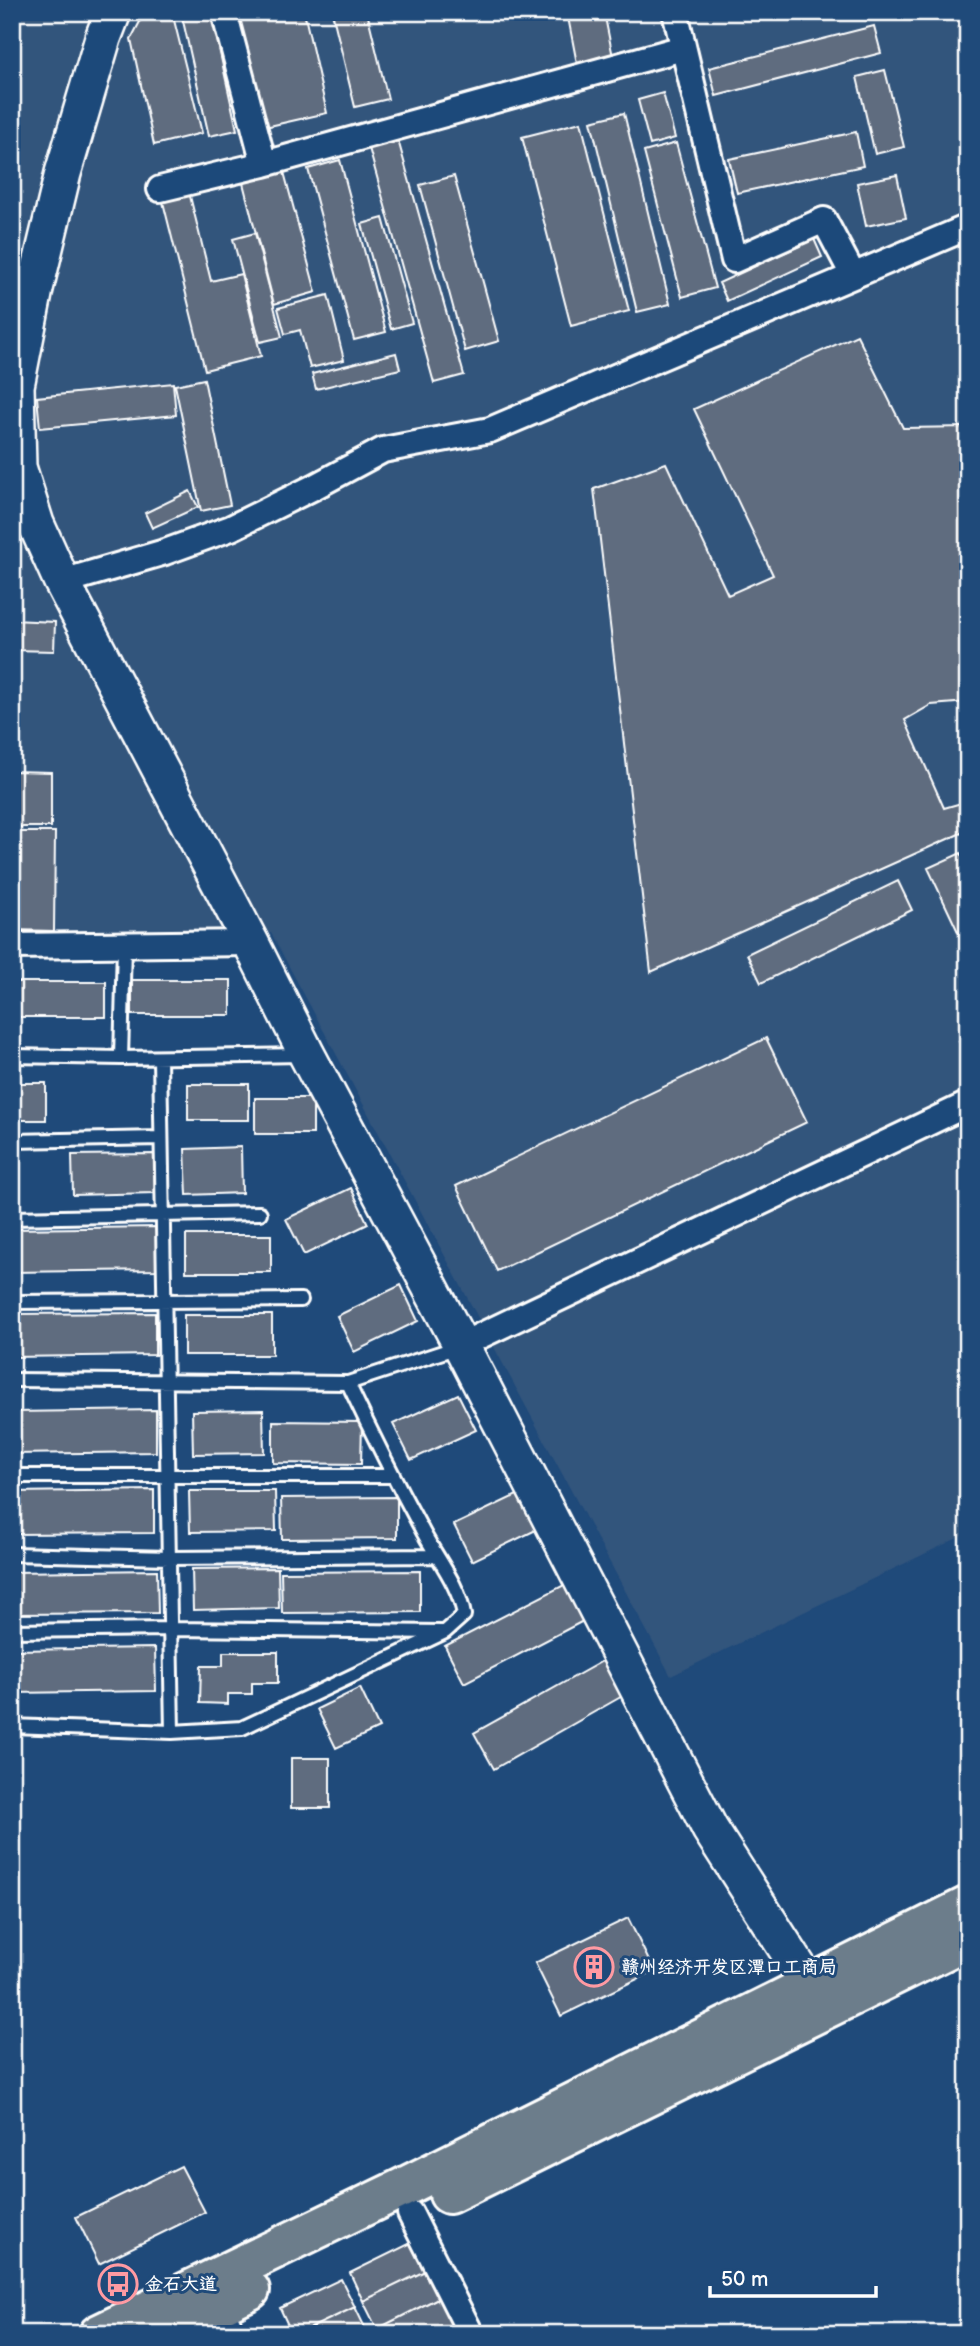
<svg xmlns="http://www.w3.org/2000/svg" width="980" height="2346" viewBox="0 0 980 2346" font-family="'Balsamiq Sans','LXGW WenKai TC',sans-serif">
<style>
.built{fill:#32547c}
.building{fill:#5f6c7f;stroke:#fff;stroke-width:2}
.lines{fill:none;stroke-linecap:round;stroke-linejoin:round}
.service-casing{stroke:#fff;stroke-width:18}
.minor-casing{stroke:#fff;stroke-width:30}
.secondary-casing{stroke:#fff;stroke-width:40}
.trunk-casing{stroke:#fff;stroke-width:44}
.service{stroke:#1f4a7a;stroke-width:12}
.minor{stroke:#1f4a7a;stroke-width:24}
.secondary{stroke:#1f4a7a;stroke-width:35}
.trunk{stroke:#6c7d8b;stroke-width:38}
.labels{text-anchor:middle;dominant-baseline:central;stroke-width:6;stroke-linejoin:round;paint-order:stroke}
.poi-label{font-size:18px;font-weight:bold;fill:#fff;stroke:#1f4a7a;text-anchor:start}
</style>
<rect width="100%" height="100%" fill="#1f4a7a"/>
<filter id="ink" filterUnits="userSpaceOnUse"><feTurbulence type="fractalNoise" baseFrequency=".0143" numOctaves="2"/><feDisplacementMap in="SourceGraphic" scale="14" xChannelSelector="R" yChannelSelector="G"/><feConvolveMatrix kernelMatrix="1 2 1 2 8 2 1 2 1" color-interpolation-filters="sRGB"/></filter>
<g filter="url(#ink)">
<path class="built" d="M12,12h956v1521l-297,143 -400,-743 -259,3z"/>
<path class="building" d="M145,12h27l30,121 -48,12 -23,-106z
M181,12h30l26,118 -28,6z
M238,12h66l23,101 -62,14z
M332,12h35l21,87 -33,8z
M567,12h37l10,50 -36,7z
M874,26l7,27 -165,43 -7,-28z
M885,70l19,77 -29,7 -18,-77z
M663,93l12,45 -25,7 -12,-45z
M624,113l46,191 -33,8 -46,-191z
M581,122l48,189 -58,15 -49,-189z
M856,132l7,34 -126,27 -8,-34z
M398,140l66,235 -30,8 -65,-235z
M676,143l39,145 -33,9 -38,-145z
M340,160l46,172 -32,8 -46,-171z
M284,172l32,120 -42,12 -31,-121z
M897,175l9,43 -40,8 -9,-43z
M454,176l45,165 -34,10 -45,-166z
M189,192l22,89 30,-7 20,82 -56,14 -43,-172z
M383,218l29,105 -21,6 -29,-105z
M255,233l27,104 -22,5 -27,-103z
M814,239l8,18 -95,44 -8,-18z
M328,295l16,65 -34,8 -10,-38 -15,4 -7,-26z
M857,335l46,93 65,-1v275l-37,3 -26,15 39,88 24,-7v29l-317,142 -57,-483 72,-26 62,132 45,-20 -79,-166z
M396,353l4,16 -84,20 -4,-15z
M204,379l26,126 -29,6 -26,-126z
M173,383l3,32 -136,13 -3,-31z
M190,491l8,16 -46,21 -7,-15z
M12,516l7,1 -2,56h-5z
M12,620l43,2 -1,29 -42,-1z
M12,771l39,1v55h-39z
M12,832h43l-1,99 -42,-1z
M961,853l7,14v86l-40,-85z
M898,881l14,29 -151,73 -14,-29z
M132,980h99v35h-99z
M12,982h94v35h-94z
M968,1037v23l-9,-19z
M766,1038l41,84 -310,149 -41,-85z
M12,1083h34v37h-34z
M188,1084h61v36h-61z
M255,1098h58v36h-58z
M241,1147l1,46 -55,2 -2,-46z
M154,1154l1,39 -82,2 -1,-40z
M351,1188l17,36 -64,31 -18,-36z
M157,1227v43l-145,2v-43z
M186,1235h85v37h-85z
M401,1285l17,36 -64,31 -17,-36z
M155,1313v42l-143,2v-43z
M184,1315h88v40h-88z
M458,1394l18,36 -65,30 -18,-36z
M156,1410v42l-144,2v-42z
M263,1410l1,43 -71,1 -1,-43z
M273,1421l89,1 -1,42 -88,-1z
M154,1490v43l-142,1v-42z
M189,1491h86l1,40 -86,1z
M519,1494l17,36 -64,31 -18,-36z
M397,1497v41l-115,1 -1,-41z
M278,1568l1,40 -86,2 -1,-41z
M157,1570l1,43 -146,1v-42z
M420,1571v41l-138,1 -1,-41z
M568,1583l19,36 -123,64 -19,-37z
M155,1648l1,43 -144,2v-43z
M223,1652h55v31h-26v11h-24v10l-28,-1 1,-37h22z
M606,1659l20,35 -132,75 -20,-36z
M360,1688l19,40 -43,20 -19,-39z
M291,1758h39v50h-39z
M628,1918l26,53 -93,45 -26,-53z
M181,2166l24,46 -106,52 -23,-47z
M411,2243l14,28 -62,30 -13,-28z
M425,2271l13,27 -61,31 -14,-28z
M341,2279l14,28 -57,27h-6l-12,-26z
M438,2298l14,28 -15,8h-57l-3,-5z
M355,2307l13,27h-70z
M452,2326l4,8h-19z"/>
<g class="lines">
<g class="service-casing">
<path id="service" d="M12,1056l109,2 181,-3
M121,1058l3,-112
M160,1058l12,674
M12,1141l149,-3
M12,1218l248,-5
M12,1302l289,-2
M12,1380l336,3 110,-36
M12,1476h380
M12,1554l157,4 267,-2
M12,1631l159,-2 271,3
M12,1726l160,6 70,-4 203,-96 19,-17c-5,-31 -29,-59 -43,-87 -26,-48 -50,-96 -73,-145"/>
</g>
<g class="minor-casing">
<path id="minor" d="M224,12l40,152
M675,12l59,248 90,-40 29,55
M160,189l104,-25 419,-116
M62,582l103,-30 66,-24 83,-41 69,-37 107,-20 478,-203
M12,946l239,-3
M461,1345l507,-241
M410,2213l61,121"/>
</g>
<g class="secondary-casing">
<path id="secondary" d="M113,12l-10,26 -40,135 -28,116 -19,97 2,81 18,57 26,58 189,361 56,112 154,290 249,484 99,155
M203,2284l24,50"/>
</g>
<g class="trunk-casing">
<path id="trunk" d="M449,2194l519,-255
M99,2334l301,-145 568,-283
M161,2334l89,-44"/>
</g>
<use href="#service" class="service"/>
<use href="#minor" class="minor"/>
<use href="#secondary" class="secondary"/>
<use href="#trunk" class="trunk"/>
</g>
</g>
<defs>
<g id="building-ring" transform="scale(2.0125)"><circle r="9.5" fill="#1f4a7a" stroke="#ff9aa2" stroke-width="1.5"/><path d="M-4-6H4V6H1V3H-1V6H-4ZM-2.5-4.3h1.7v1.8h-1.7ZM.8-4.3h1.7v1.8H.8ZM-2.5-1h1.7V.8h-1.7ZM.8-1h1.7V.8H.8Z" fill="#ff9aa2"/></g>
<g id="bus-ring" transform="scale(2.0125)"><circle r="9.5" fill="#1f4a7a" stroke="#ff9aa2" stroke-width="1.5"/><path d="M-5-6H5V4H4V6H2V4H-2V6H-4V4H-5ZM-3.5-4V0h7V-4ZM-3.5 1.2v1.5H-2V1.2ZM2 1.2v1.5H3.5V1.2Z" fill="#ff9aa2"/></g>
</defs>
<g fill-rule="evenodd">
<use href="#building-ring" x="594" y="1967"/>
<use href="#bus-ring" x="118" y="2284"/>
</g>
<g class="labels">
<g class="poi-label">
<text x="621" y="1967">赣州经济开发区潭口工商局</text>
<text x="145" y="2284">金石大道</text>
</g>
</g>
<rect width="980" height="2346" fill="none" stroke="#1f4a7a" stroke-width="42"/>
<rect x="21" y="21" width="938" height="2304" fill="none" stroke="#fff" stroke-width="2.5" filter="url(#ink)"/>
<path d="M710 2286v10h166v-10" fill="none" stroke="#ffffff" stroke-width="3.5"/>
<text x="721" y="2286" font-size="21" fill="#ffffff" stroke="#1f4a7a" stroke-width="5" paint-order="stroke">50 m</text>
</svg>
